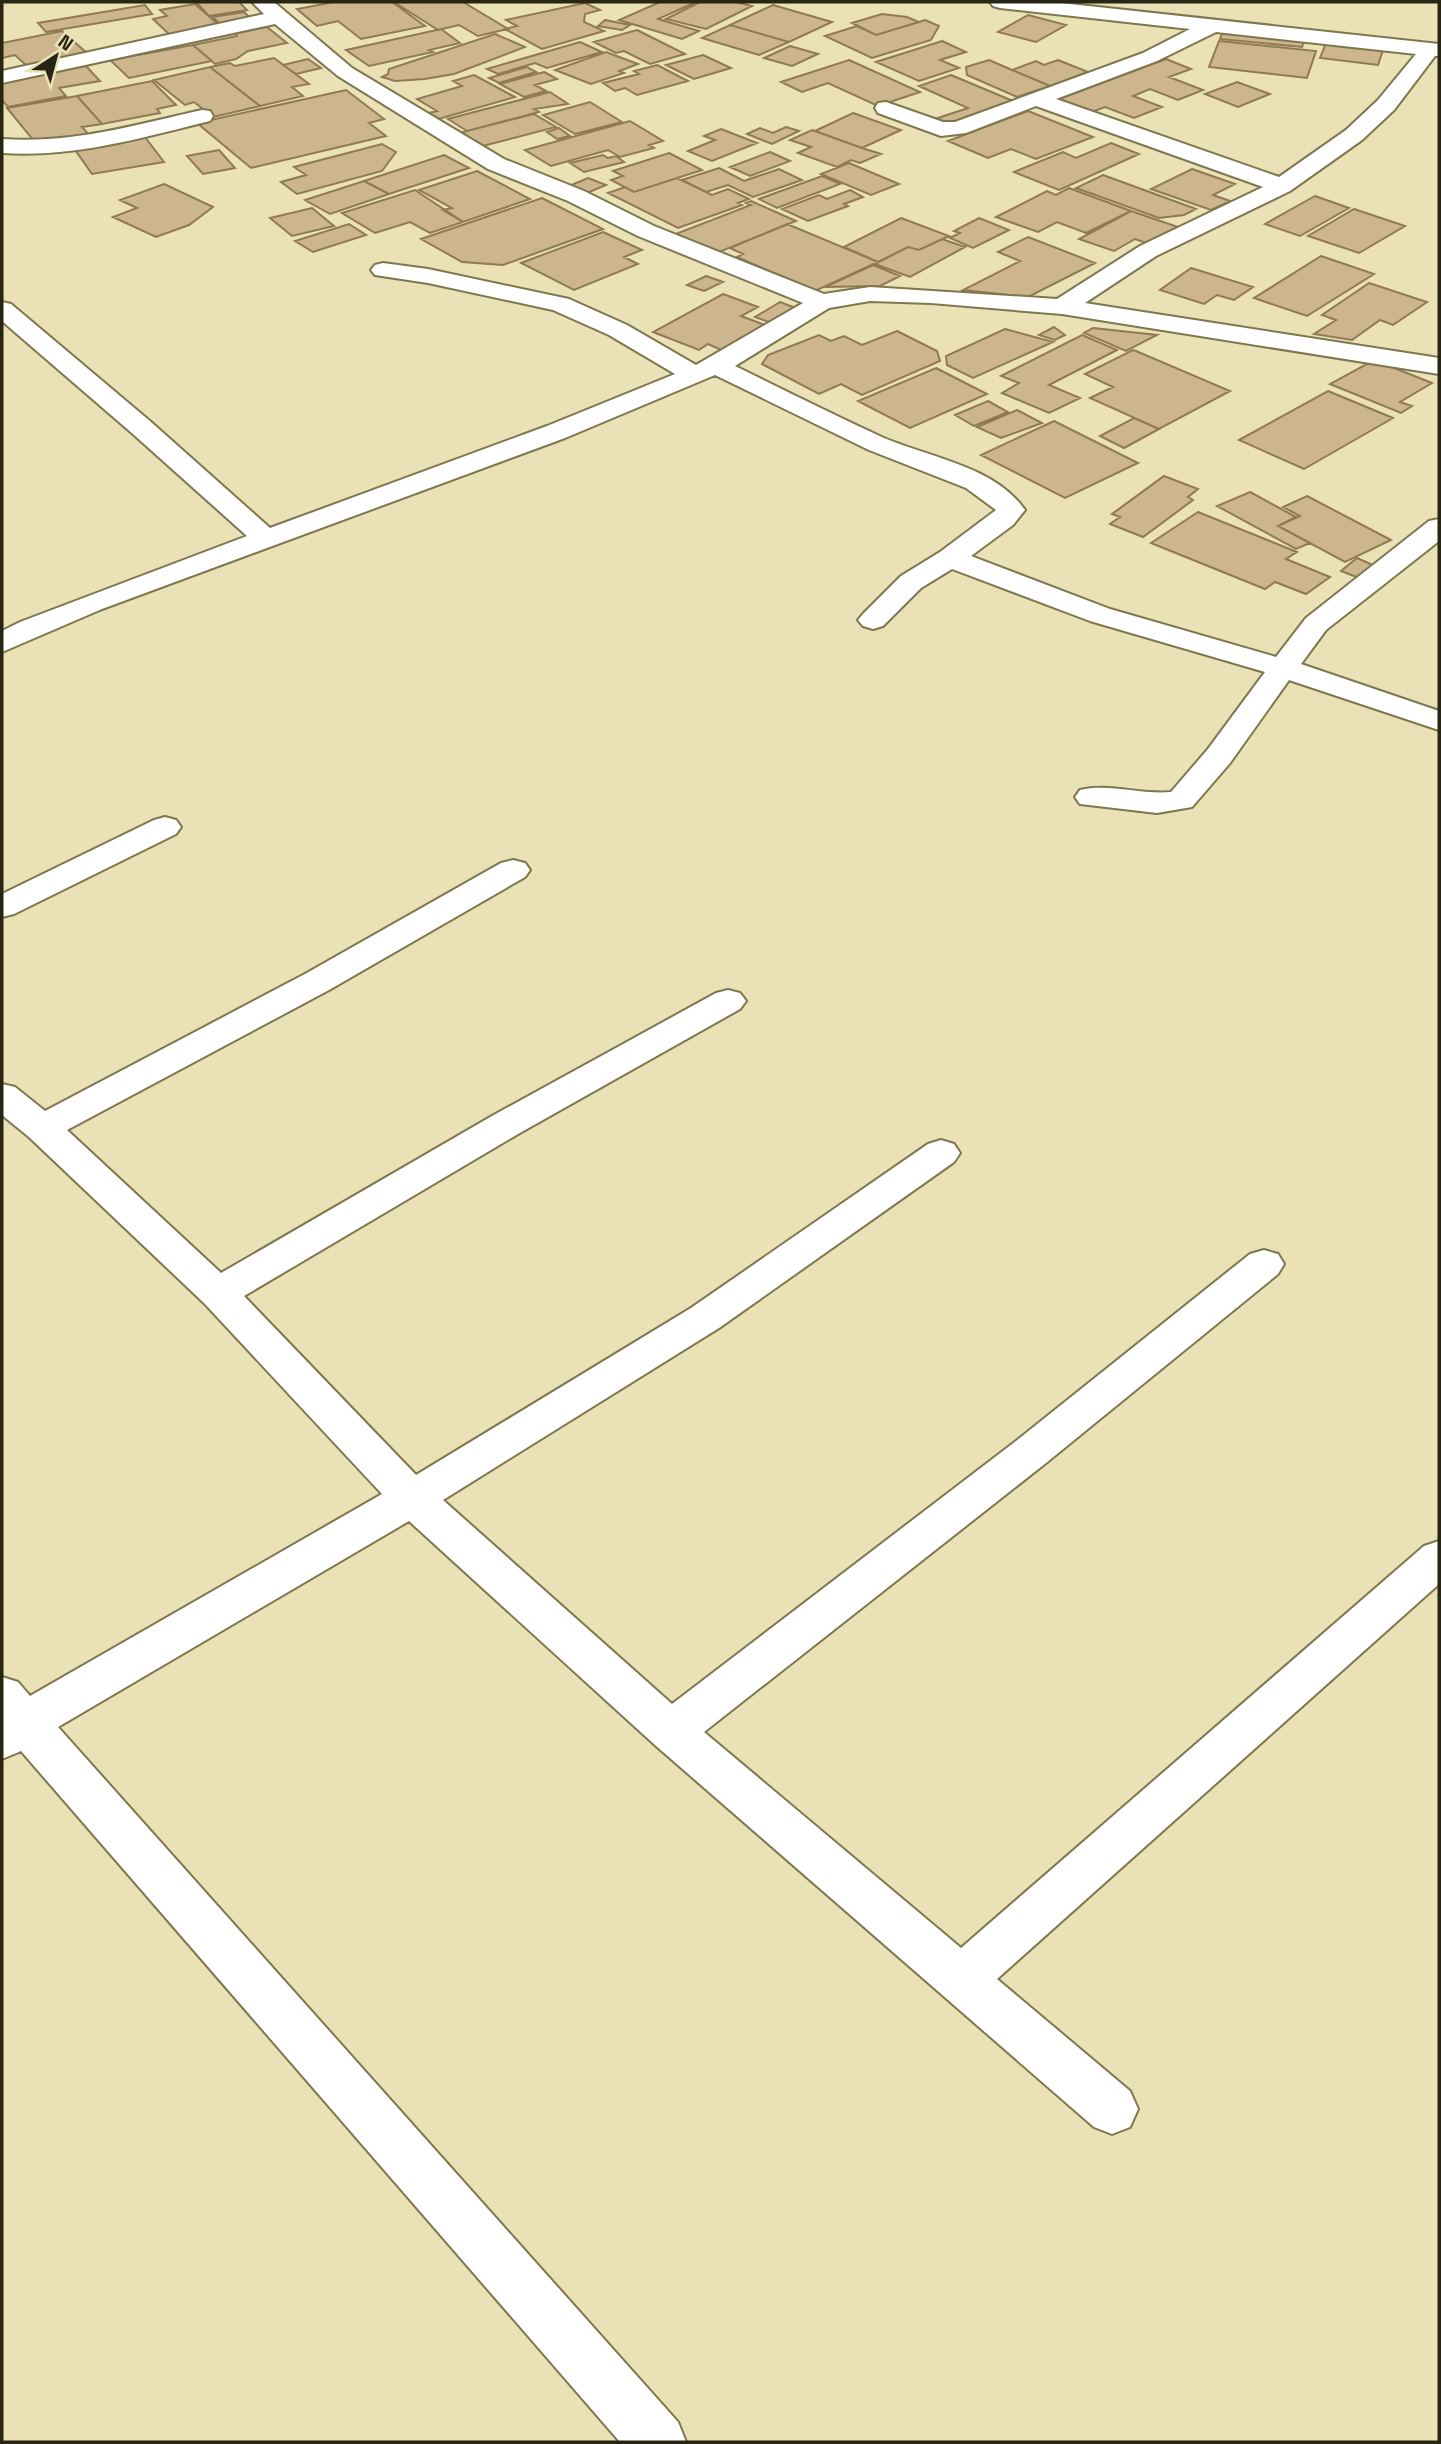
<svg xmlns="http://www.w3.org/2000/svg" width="1441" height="2444" viewBox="0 0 1441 2444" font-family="'Space Grotesk',sans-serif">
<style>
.building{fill:#cdb58e;stroke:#907954;stroke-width:2}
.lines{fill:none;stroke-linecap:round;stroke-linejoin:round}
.minor-casing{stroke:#7e774e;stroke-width:4}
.minor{fill:#fff;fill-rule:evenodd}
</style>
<rect width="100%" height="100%" fill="#eae2b6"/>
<path class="building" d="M196,2h43l8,8 -38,6z
M334,2h58l33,24 -64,13 -23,-18 -21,5 -20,-17z
M394,2h69l45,27 -30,7 -19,-11 -21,5z
M660,2h36l-38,17 41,12 -17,8 -63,-19z
M700,2h36l16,4 -46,23 -40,-10z
M585,3l15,7 -15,4 -1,8 20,9 -62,18 -37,-20 12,-3 -11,-6z
M195,4l26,23 -50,9 -18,-17 14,-3 -7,-6z
M145,5l7,9 -106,18 -8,-9z
M773,5l59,17 -43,20 -59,-17z
M244,12l7,7 -31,5 -7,-7z
M882,14l25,3 12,5 -43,13 -24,-12z
M1028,15l38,10 -30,17 -38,-10z
M605,20l25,5 -8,5 -24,-4z
M925,20l14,6 -8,14 -59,18 -47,-22 32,-10 19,9z
M730,25l59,17 -30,13 -57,-17z
M267,27l20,16 -39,8 -12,8 -21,5 -22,-19 44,-9 -1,-3z
M441,29l19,14 -31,7 4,2 -64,14 -23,-16z
M637,30l48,24 -35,10 -26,-13 -8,2 -22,-11z
M62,31l26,23 -60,13 -13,-12 -13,3v-15z
M1223,31l82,8 -3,8 -82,-8z
M495,34l30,13 -71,27 -29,5 -30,2 -13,-4 6,-3 1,-5z
M942,41l24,11 -26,8 19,8 -40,13 -43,-19z
M1219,41l97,10 -9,27 -98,-11z
M580,42l22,10 -55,16 -12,-5 -37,11 -11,-5z
M1326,43l57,7 -5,15 -58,-7z
M193,45l19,16 -83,17 -19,-18z
M790,46l28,8 -26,12 -28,-8z
M606,52l32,12 -19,7 5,2 -33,11 -36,-14z
M703,55l28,13 -37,11 -28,-14z
M274,58l35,26 -17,3 11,9 -43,10 -50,-39 20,-4 5,3z
M308,59l13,9 -25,6 -13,-9z
M1166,59l25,10 -22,8 34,13 -25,10 -28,-11 -17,7 29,11 -28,11 -29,-11 -19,7 -32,-13z
M849,60l71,32 -42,14 -50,-23 -26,9 -21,-10z
M989,60l23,10 38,16 -33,11 -50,-22 -1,-8z
M1058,60l30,12 -38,14 -38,-16 24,-9 8,4z
M657,65l31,16 -51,14 -12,-7 -10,3 -12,-8 36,-9 -5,-3z
M86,66l14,15 -41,7 7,8 -58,11 -6,-7v-19z
M210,67l50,39 -47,11 -19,-15 -9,3 -31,-25z
M527,67l9,5 -37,11 -10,-5z
M544,72l13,7 -22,6 11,6 -22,6 -24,-13z
M474,75l41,22 -80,23 -10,-6 12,-3 -20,-12 45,-13 -9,-5z
M951,75l62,26 -66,24 -12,-6 33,-11 -49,-22z
M152,81l24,24 -19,4 3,4 -58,11 -25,-28z
M1237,82l33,12 -32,13 -33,-13z
M346,90l38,29 -15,4 17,13 -135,32 -54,-45z
M550,92l18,12 -34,5 5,3 -72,19 -19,-12z
M77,96l25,28 -20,3 8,9 -52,10 -31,-38z
M590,102l32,20 -47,12 -32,-19z
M1028,111l65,26 -57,22 -25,-10 -23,9 -40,-17z
M853,113l48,17 -39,18 -47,-17z
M534,114l22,13 -81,21 -20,-14z
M630,121l33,20 -14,4 5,3 -34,9 -12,-7 -57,16 -26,-16z
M786,127l13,4 -27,13 -25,-10 13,-6 13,5z
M559,128l11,8 -13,3 -10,-7z
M721,129l36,14 -45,18 -24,-10 27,-11 -11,-4z
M812,130l50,18 19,6 -21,9 -9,-3 -14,7 -39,-14 13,-6 -21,-7z
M145,137l19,25 -72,12 -19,-27z
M1111,143l28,11 -80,36 -45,-18 49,-20 13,6z
M382,144l14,8 -14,19 -85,23 -16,-12 25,-7 -12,-8z
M219,150l16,18 -32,6 -16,-18z
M770,152l20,9 -40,15 -20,-9z
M669,153l33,17 -68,22 -23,-12 12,-4 -10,-5z
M444,155l25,13 -80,26 -25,-13z
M603,155l5,3 8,-2 8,6 -40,10 -14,-9z
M849,163l50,21 -28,11 -50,-21z
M719,168l25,13 35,-12 23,11 -49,17 -25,-12 -22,7 -24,-12z
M1192,169l43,15 -22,11 17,6 -19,9 -60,-21z
M477,171l53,28 -67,23 -20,-12 9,-2 -33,-18z
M1103,175l93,34 -12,6 -25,3 -83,-30z
M822,176l18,8 -63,24 -18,-9z
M588,178l18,7 -19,8 -18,-7z
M677,178l35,17 16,-6 21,10 -11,4 4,2 -64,23 -70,-35 17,-6 9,5z
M364,181l25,13 -59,20 -25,-14z
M164,184l49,23 -24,18 -33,12 -43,-20 24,-9 -17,-8z
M1069,188l62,23 -45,22 -29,-11 -19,10 -42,-15 51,-26 9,4z
M415,190l48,32 -33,11 -20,-11 -35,11 -33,-20z
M850,190l13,7 -19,7 4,2 -40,15 -26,-12 37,-14 8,4z
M1315,196l34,12 -49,28 -35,-12z
M542,198l61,31 -100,36 -41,-3 -41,-23z
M751,201l45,20 -82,33 -41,-19 78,-30 -5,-2z
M312,208l22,18 -42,10 -22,-18z
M1354,209l51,17 -46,27 -51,-17z
M1131,211l47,16 -29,17 -14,-5 -21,12 -35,-12z
M901,218l48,18 -30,14 -11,-3 -30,15 -34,-15z
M979,218l30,12 -36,18 -23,-10 10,-5 -6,-2z
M349,224l17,11 -53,17 -18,-11z
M787,224l91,38 -63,29 -78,-34 6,-3 -13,-6z
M603,232l39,18 -18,7 14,7 -64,26 -53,-27z
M1028,237l67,26 -67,34 -65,-7 57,-29 -22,-9z
M942,239l23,8 -55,30 -35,-13 33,-17 11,3z
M1321,256l53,18 -67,42 -53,-18z
M873,265l27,11 -20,10 -55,1z
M1191,268l62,19 -19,13 -17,-5 -13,9 -44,-14z
M706,276l17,6 -19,9 -17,-6z
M1369,283l58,19 -34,23 -13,-5 -28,20 -38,-6 22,-14 -14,-5z
M723,294l35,13 -17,9 24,9 -44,25 -13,-6 -9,6 -46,-18z
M780,302l21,8 -24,15 -22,-8z
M1054,327l11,8 -10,5 -16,-5z
M1093,328l64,7 -31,16 -42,-18z
M1005,329l48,13 -80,36 -26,-13 -1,-9z
M897,331l40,20 3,10 -78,34 -21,-11 -22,10 -57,-30 6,-9 51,-20 12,6 13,-5 18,9z
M1082,335l35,15 -68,35 31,13 -31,15 -47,-20 17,-10 -18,-7z
M1133,350l3,1 94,40 -71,38 -69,-31 23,-11 -28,-13z
M1374,360l58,23 -32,19 12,4 -11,7 -71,-29z
M936,368l51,26 -77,34 -52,-27z
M1328,391l65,27 -89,51 -65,-29z
M988,401l20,11 -34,14 -19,-11z
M1017,410l25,13 -41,15 -24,-11z
M1134,418l25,11 -35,19 -24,-12z
M1054,421l84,42 -73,35 -84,-43z
M1164,476l34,13 -10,8 5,3 -50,37 -33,-13 10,-7 -8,-3z
M1250,492l46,25 -18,9 32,17 -14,6 -79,-43z
M1307,496l84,44 -46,22 -67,-36 22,-10 -17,-9z
M1198,512l99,40 -11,7 44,18 -24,17 -31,-12 -10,7 -114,-46z
M1357,558l18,8 -16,12 -18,-7z"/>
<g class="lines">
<g class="minor-casing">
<path id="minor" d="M252,2h22l78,66 152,91 80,32 70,35 170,68 46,-7 187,12 83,-53 123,-59 -227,-81 -70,27 -25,3 -63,-23 -3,-5 3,-5 8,-1 57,20h12l188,-69 47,-24 -190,-21 -7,-2 -3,-4h62l387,42v12h-4l-41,54 -32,30 -72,51 -134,65 -71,47 354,55v16l-377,-60 -131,-11 -61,-2 -41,7 -94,58c49,24 99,49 149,72 47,20 110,28 141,72l-12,15 -42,31 139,53 166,48 30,-39 123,-97 10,-2v22l-113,89 -25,34 138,47v19l-150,-50 -59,83 -38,44 -35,6 -77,-9 -5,-7 5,-7c29,-7 61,5 91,2l37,-43 57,-77 -175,-51 -138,-52 -31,19 -38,38 -10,3 -10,-3 -5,-6 5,-6 38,-38 39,-24 56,-42 -30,-22 -97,-38 -154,-75 -150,63 -463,171 -100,43v-21l18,-9 227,-86 -114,-102 -131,-113v-19l9,2 140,118 119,106 277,-102 128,-52 -66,-39 -56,-25 -125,-27 -53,-8 -4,-5 4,-5 8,-2 45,6 141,30 58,26 69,40 107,-62 -165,-67 -70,-35 -80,-32 -150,-93 -63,-52 -273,59v-12l262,-57zM1216,32l200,22 -38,46 -32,30 -67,47 -223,-78 101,-38z
M202,110l8,1 3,5 -3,5c-69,17 -137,37 -208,32v-14c69,5 133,-14 200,-29z
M165,817l11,3 5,7 -5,7 -162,80 -12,3v-23l152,-74z
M513,860l12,3 5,7 -5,7 -196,113 -262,140 154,143 271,-157 224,-123 12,-3 12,3 6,8 -6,8 -222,125 -274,162 172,179 275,-167 237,-164 13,-4 13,4 6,9 -6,9 -235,166 -276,172 229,204 344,-263 234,-187 14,-4 14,4 6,10 -6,10 -232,189 -342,269 257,216 463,-402 15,-5v43l-442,395 133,112 8,18 -8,18 -18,7 -18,-7 -439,-382 -246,-224 -351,206 620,695 8,20h-66l-599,-691 -19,8v-82l16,5 12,14 352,-202 -178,-191 -175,-166 -27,-22v-31l13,3 30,24 260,-137 196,-111z"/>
</g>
<use href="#minor" class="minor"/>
</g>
<rect width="1441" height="2444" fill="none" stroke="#282514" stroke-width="7"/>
<g transform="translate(56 56) rotate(36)" stroke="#eae2b6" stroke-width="5" paint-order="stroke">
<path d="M0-5L12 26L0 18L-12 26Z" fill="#282514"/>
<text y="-10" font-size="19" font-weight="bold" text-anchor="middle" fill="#282514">N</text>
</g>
</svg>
